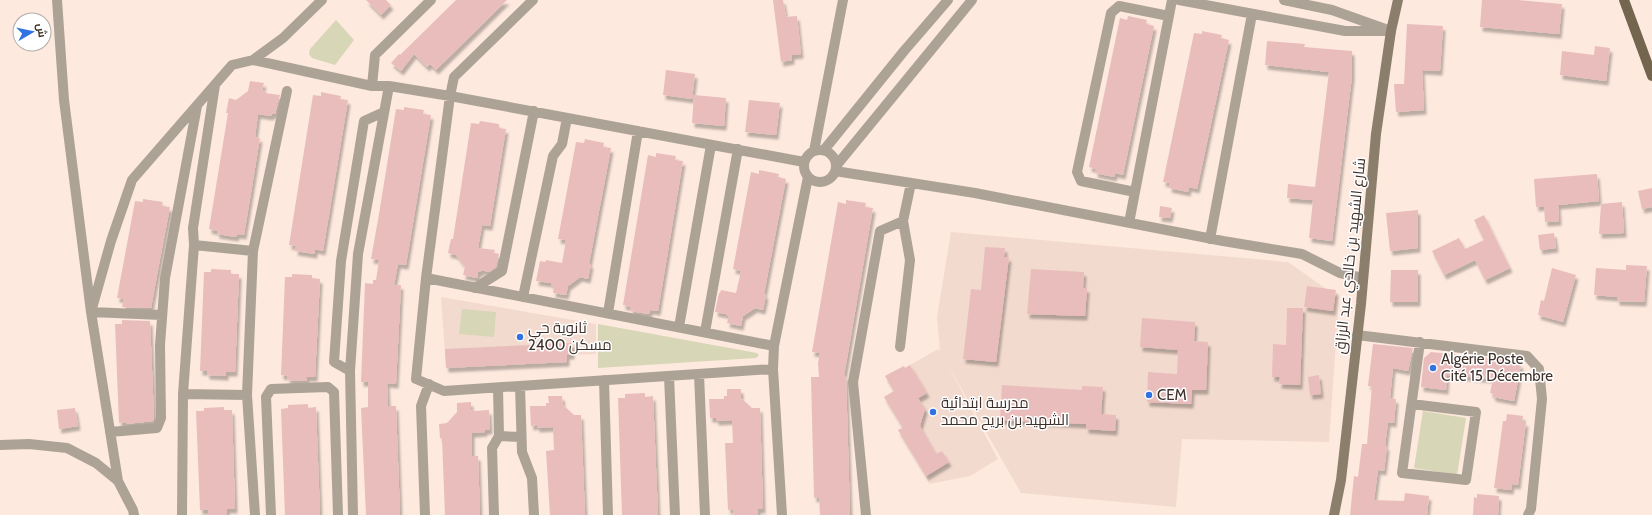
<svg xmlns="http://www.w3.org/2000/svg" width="1652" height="515" viewBox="0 0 1652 515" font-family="Cabin,Cairo,sans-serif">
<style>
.built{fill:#f3dace}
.green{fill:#d7d6b6}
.building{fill:#eabdbd;filter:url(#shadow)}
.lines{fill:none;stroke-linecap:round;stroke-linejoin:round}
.street{stroke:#aca396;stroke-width:10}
.secondary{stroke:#8b7f6c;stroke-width:10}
.primary{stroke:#74654f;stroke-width:10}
.poi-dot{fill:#3173e1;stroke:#fff;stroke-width:1.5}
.labels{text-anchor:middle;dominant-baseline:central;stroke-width:3;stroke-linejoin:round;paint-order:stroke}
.street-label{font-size:15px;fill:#3d2f29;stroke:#fff}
.poi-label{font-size:15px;fill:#3d2f29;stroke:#fff;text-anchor:start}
</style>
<defs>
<filter id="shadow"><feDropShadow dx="2.5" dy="4.5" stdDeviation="1" flood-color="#0004"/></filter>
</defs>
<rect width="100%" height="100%" fill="#fee9de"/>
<path class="built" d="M951,232l337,30 51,36 -10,144 -147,-3 -6,68 -155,-14 -75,-131 52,97 -28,17 -41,8 -3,-8 -28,-46 5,-3 -19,-30 10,-6 -9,-15 19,-10 1,2 33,-19 2,2 -3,-34z
M441,297l155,27v30l-29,1v7l-121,6z"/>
<path class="green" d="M336,20l18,20 -19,25 -23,-7 -3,-4 1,-5z
M462,309l34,3 -2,25 -35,-3z
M598,324l159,29 2,2 -3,3 -158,10z
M1423,411l43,7 -9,57 -43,-7z"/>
<path class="building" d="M366,0h20l5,5 -10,10z
M456,0h51l-71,70 -6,-6 -3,3 -13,-13 -13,17 -10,-8 8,-9 1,1z
M773,0h10l3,17 11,-1 4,38 -9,1v5l-11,2z
M1482,0h36l44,4 -3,30 -79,-7z
M1128,16l19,4 -1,4 8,2 -31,149 -8,-2 -1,4 -19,-4 1,-4 -7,-2 31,-149 7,2z
M1407,24l36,2 -3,45 -18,-1 2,40 -28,2 -2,-28h10z
M1202,31l20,4 -1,3 8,2 -32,149 -8,-2 -1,5 -19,-4 1,-5 -7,-1 31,-149 8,1z
M1267,41l38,3 -1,3 48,4v25l-20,165 -23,-3 4,-38 -26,-2 1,-14 27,3 14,-115 -64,-7z
M1595,46l15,2 -4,33 -46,-6 2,-24 32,4z
M666,70l29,4 -3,25 -29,-4z
M250,81l14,2 -2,7 3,1v2l15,2 -5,19h-3l-1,2 -13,-2 -3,23 5,1 -16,97 -7,-1 -1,3 -19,-3v-3l-8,-2 19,-116h-2l3,-15 7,2 12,-9z
M321,92l20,4 -1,3 8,1 -25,151 -8,-2v5l-20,-3 1,-5 -7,-1 24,-150 8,1z
M694,95l32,3 -2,28 -32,-3z
M749,100l31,3 -4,32 -31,-3z
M404,107l20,3 -1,4 8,1 -25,150 -8,-1 -4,21h7l-5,99 -9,-1 1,23h8l4,109h-34l-5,-107 7,-1v-25h-7l4,-99 8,1v-4h3l3,-20 -8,-1 8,-45 17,-105 8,1z
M480,121l19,3v4l7,1 -16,97 -8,-1 -4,23 17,2 -1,3 5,1 -3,13 -7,5 -8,-2v2h-3l-1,6 -14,-3 2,-8 -9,-12 -8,-2 3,-14h2l18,-116 8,1z
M585,139l19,4 -1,4 8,1 -22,116h2l-3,15 -8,-2 -12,9 -2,9 -13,-2 1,-7 -3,-1v-2l-15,-2 4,-20 5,1 1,-2 16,3 4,-23 -8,-1 18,-97 8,1z
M656,153l20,3 -1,4 8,1 -25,150 -8,-1 -1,4 -19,-3 1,-4 -8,-2 25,-150 8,2z
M759,170l20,4 -1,3 8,2 -22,115 2,1 -3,15 -8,-2 -12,8 -2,10 -14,-3 2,-7h-3v-2l-11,-2 4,-19h1l1,-3 15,3 5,-22 -8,-2 18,-97 8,2z
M1597,174l2,27 -41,4 1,16 -14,1 -1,-16 -8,1 -2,-28z
M1652,188v19l-10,2 -4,-18z
M143,199l20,3 -1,4 8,1 -10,52 -9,49 -29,-1 2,-8 -7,-1 18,-97 8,1z
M846,200l20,3 -1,4 8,1 -29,168h2l4,139h-30l-1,-18 -5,1 -3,-121h8l-1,-14 2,-10 -8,-1 26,-150 8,2z
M1622,202l2,31 -25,1 2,-30z
M1160,206l12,2 -2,10 -11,-1z
M1418,210v38l-28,3 -4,-38z
M1484,215l26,53 -25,12 -10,-20 -31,15 -12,-24 27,-13 6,11 19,-9 -10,-20z
M1554,233l2,15 -16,2 -2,-15z
M985,247l20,1 -1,9h5l-13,105 -33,-3 8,-70 10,1z
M1626,265l21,1 -3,36 -27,-1v-4l-23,-2 2,-27 30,2z
M1552,268l24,7 -13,47 -25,-7 3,-15 3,1z
M211,269l20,1v4h8l-4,98h-9v4l-19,-1v-4h-7l4,-99h7z
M1031,269l53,3 -1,16h4l-2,28 -58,-2z
M1391,270h27v32h-28z
M292,274l20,1v3l8,1 -5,98h-8v4l-20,-1 1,-4 -7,-1 4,-98h7z
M1307,286l29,4 -3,21 -29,-4z
M1287,308h16l-3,77 -21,-1 1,-7h-8l1,-33 13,1z
M1142,318l53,4 -1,19 14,1 -2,48h-14l-1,14 -44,-2 1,-30 29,2 1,-24 -38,-3z
M122,320l28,1 4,97 -1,3 -27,3v-2l-7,1 -4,-99h7z
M572,343v12h-5v7l-121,6 -1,-19z
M1373,344l40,4 -5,23 -15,-3 -3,30 6,1 -2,24 -6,-1 -3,24h2l-3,25 -6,-1 -4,30 30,1 1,-8 24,3 -2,19h-77l4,-39 4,1 4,-33h5l5,-58h-4z
M1431,352l85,9 5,4 -7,36 -21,-4v-3l-3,-1 3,-14 -46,-4 -1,15 -25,-3 3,-29z
M910,365l17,28 -9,5 7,11 -5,17 16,28 6,-3 7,11 -23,14 -28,-46 5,-2 -19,-31 10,-6 -9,-15 19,-10 1,2z
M1319,375l2,19 -11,1 -2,-18z
M1002,385l80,5v-4l21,1 -2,27 15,1 -1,16 -29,-2v-5l-86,-4z
M727,389h14v9l11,10h8l3,101h-5v6h-24l-1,-6 -5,1 -3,-67h8l-1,-23 -16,1v-3h-6l-1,-19h15v-3h3z
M645,393v4l8,-1 5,119h-36l-4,-117h7v-4z
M548,396h14l1,9 11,10h7l4,100h-35l-4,-64 8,-1 -1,-23 -16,1v-3l-6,1 -1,-20h16v-3h3z
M471,402v7h3v2l15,-1 1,20h-5v2l-13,1v23h6l2,59h-35l-3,-77h-2l-1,-14 8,-1 10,-11v-9z
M308,404v4l8,-1 4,108h-35l-4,-106 7,-1v-3z
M224,407v3h8l3,99h-8v6h-19v-5h-8l-4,-99h8v-3z
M75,408l3,18 -19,3 -2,-19z
M1507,414l16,2 -1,6h4l-8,63 -6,-1 -1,6 -17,-2 9,-67h3z
M1477,494l22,2 -1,19h-25l1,-18 3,1z"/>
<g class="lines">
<path class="street" d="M57,0l7,100 27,212 27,169
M533,0l-79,77 -4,19 -24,182 -10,101 28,12 329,-22
M1179,0l166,31h46l-59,-21 -48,-10
M253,60l30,-22 39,-38
M215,85l-22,143 1,17 59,6
M372,86l3,-31 56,-55
M804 166a16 16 0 1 1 32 0a16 16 0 1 1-32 0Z
M824,150l80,-99 44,-51
M814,151l29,-151
M836,166l136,-166
M835,171l140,22 248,48 79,13 38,19 23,5
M1135,192l-54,-11 -4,-9 34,-159 8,-7 50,10
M1129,223l43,-223
M1210,239l42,-225
M426,278l348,68
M475,288l27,-17 32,-160
M523,297l30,-141 9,-12 5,-26
M608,313l30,-182
M162,315l-71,-3 20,-71 21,-61 100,-115 21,-5 119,26h17l61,10 354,66
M679,327l32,-182
M705,332l33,-183
M1357,335l170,21 12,13 3,30 -11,110 -3,6
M900,347l10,-87 -7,-39
M350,371l-16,-9 7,-101 23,-140 20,-9
M699,374l6,141
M669,376l6,139
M604,380l4,135
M520,386l2,66 10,26 2,37
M183,394l64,1
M1412,404l64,8 -10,68 -64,-7 18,-131
M110,432l47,-4 4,-10 -1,-73 5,-67 32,-172
M499,436l22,1
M0,445l29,-1 38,4 29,15 22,18 15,29 1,5
M182,515l1,-121 11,-149
M255,515l-8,-120 6,-144 34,-160
M271,515l-5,-118 5,-8 57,-2 6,5 4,123
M353,515l-3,-144 8,-117 31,-168
M425,515l-4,-109 8,-22
M494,515l-2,-67 7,-12 -1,-48
M782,515l-9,-146 1,-23 34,-169
M866,515l-13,-133 27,-151 23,-10 8,-38"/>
<path class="secondary" d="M1334,515l7,-35 20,-176 15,-170 15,-103 7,-31"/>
<path class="primary" d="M1624,0l28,76"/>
</g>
<g class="poi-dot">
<circle cx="520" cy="337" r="4"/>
<circle cx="1433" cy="368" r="4"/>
<circle cx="1149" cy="395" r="4"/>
<circle cx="933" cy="412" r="4"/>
</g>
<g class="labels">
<g class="street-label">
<text transform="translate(1350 256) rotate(-84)">شارع الشهيد بن خالدي عبد الرزاق</text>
</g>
<g class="poi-label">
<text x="528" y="328">ثانوية حي<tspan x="528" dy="17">2400 مسكن</tspan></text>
<text x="1441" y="359">Algérie Poste<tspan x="1441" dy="17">Cité 15 Décembre</tspan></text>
<text x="1157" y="395">CEM</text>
<text x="941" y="403">مدرسة ابتدائية<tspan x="941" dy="17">الشهيد بن بريح محمد</tspan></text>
</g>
</g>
<g transform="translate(32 32) rotate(81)"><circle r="19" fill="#ffffff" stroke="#b1aca9"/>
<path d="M0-3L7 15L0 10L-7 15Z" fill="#3173e1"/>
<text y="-6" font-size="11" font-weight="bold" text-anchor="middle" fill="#3d2f29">ش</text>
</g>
</svg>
